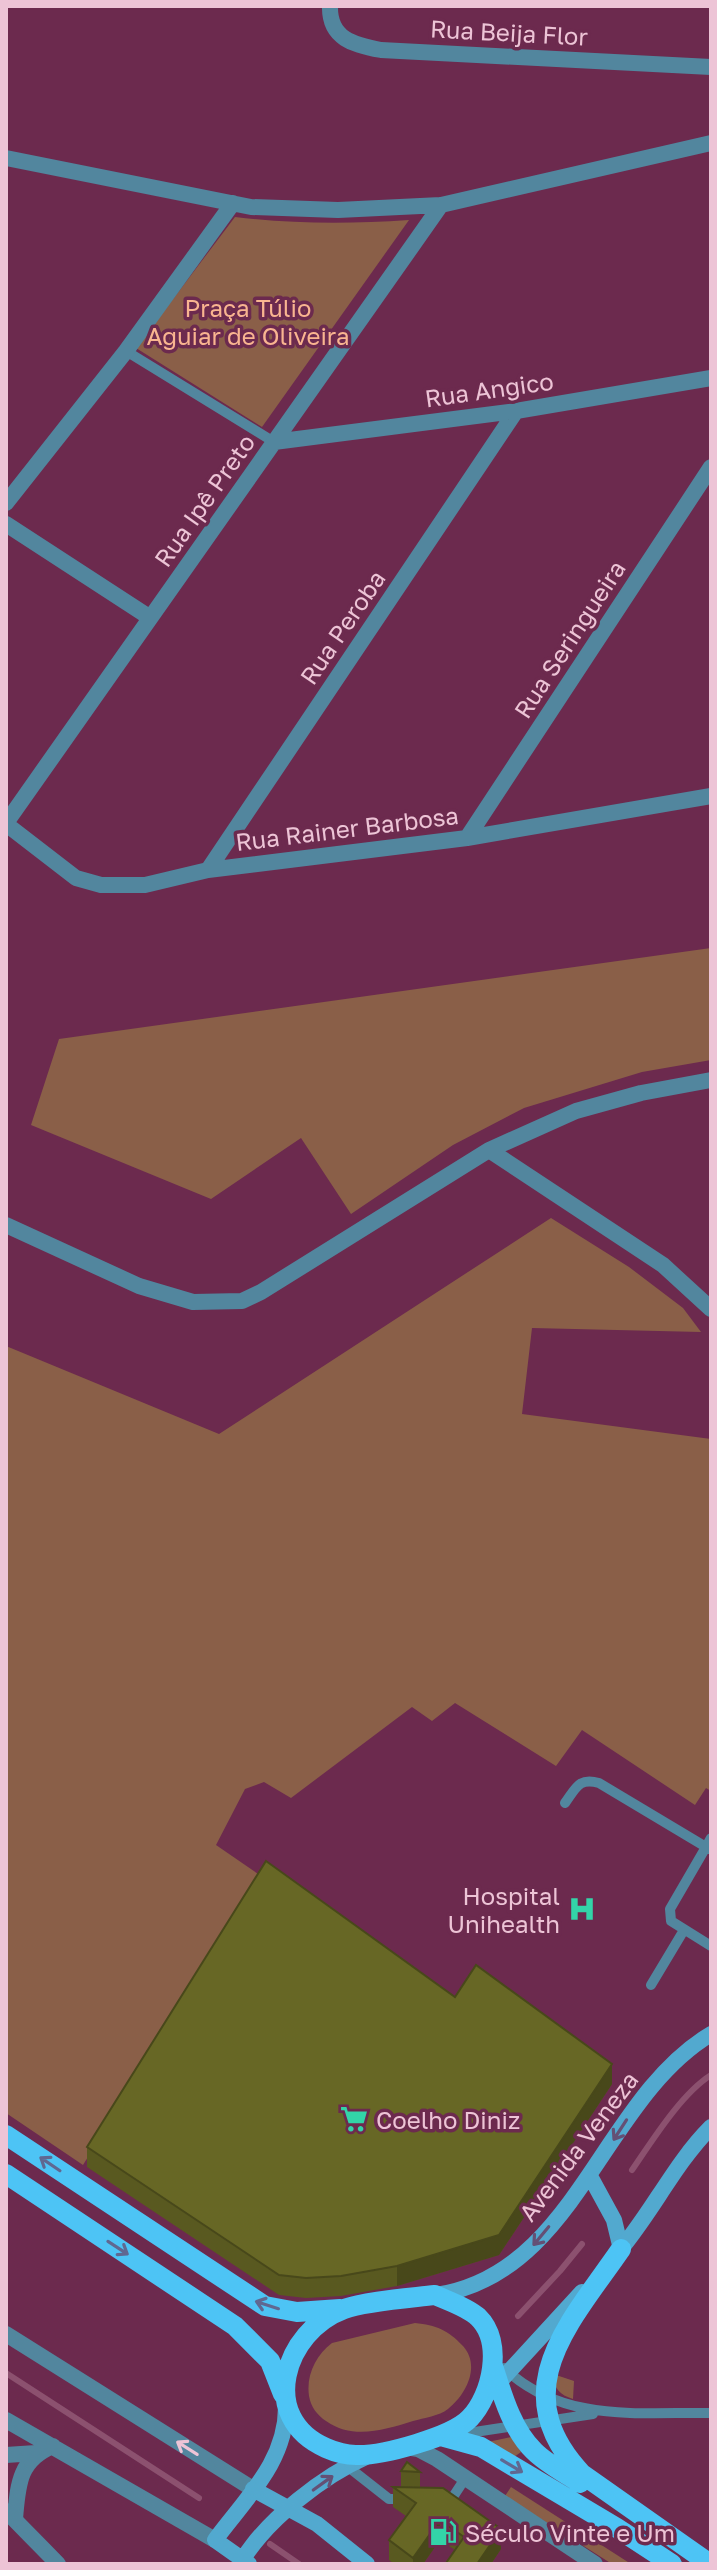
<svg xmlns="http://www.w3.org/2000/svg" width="717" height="2570" viewBox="0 0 717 2570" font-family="'Golos Text',sans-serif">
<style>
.green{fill:#8a5f48}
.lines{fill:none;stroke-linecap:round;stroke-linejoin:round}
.stream{stroke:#8c516f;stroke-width:6}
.service{stroke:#52869e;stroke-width:10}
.minor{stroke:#52869e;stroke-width:16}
.tertiary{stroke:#52869e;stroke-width:16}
.secondary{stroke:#52a9cf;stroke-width:16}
.primary{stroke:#4dc4f5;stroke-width:20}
.wall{fill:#595920}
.shaded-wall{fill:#48481a}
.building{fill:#676725;stroke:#48481a;stroke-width:2}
.oneway{stroke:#645075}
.oneway2{stroke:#606891}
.oneway3{stroke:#edc4d6}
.labels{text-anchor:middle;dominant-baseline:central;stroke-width:7;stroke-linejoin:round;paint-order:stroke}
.street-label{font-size:24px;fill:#edc4d6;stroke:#6c2a4e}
.park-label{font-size:24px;fill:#f9b590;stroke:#6c2a4e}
.poi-label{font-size:24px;fill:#edc4d6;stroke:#6c2a4e;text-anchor:start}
</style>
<rect width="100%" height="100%" fill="#6c2a4e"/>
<path class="green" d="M235,217c58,7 115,7 174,3l-147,207 -126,-79z
M711,948v112l-69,12 -118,36 -71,37 -102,69 -50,-76 -90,61 -180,-74 28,-86z
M551,1218l78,49 54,41 18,24 -169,-4 -10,86 189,25v352l-5,-3 -11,17 -113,-75 -26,36 -101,-63 -23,18 -20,-14 -121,91 -27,-16 -19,7 -29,56 45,31 -178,289 -77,-52v-767l213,88z
M415,2323c21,2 33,7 48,23 18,20 3,49 -15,63 -9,7 -24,9 -35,12 -29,9 -60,19 -87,0 -9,-6 -15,-14 -17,-25 -3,-21 7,-41 23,-53z
M553,2374l21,7 -1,18c-13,-4 -20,-11 -20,-25z
M511,2437l10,15 -11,8 -27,-17z
M511,2487l120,77h-19l-107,-68z"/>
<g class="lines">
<path class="stream" d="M632,2170c20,-29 49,-76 79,-95
M518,2316l42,-45 22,-27
M6,2373l193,125
M270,2544l29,20"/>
<path class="service" d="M126,351l148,91
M565,1803c11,-15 14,-26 34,-20l107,64 5,-9
M709,1849l-3,-2 -36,62 1,12 40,25
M651,1985l33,-55
M504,2368c59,55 132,44 207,45
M455,2435l138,-21
M347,2466l42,33h16
M445,2500h6l15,-23"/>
<path class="minor" d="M330,6c-1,33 24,39 51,44l330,17
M6,158l245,49 87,3 103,-5 270,-62
M274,442l242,-31 195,-33
M6,503l120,-152 107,-148
M6,524l143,93
M6,823l435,-618
M6,824l70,54 25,7h44l63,-15 259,-32 244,-42
M467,838l244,-371
M208,870l308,-459
M489,1150l87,-39 65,-18 70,-13
M6,1225l133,61 54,16 49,-1 19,-9 228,-142 174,115 48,44
M406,2447l12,2 19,10 158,105
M6,2511l52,53"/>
<path class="tertiary" d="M6,2334l247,155
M6,2420l209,120
M6,2455l30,-2
M15,2519c3,-33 3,-59 38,-73"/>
<path class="secondary" d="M590,2176l24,44 7,29
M614,2257c36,-40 59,-92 97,-130
M436,2295c140,-21 165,-195 275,-261
M492,2390l90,-98
M253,2489l64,35 50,40
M243,2559c25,-40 80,-83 123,-102
M249,2564l-34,-24c31,-42 72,-79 71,-135"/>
<path class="primary" d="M6,2135l259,171 32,6 43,-3
M6,2174l229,152 35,35 13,33
M621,2249c-51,74 -118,141 -39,225l128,90
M435,2295c13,6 32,12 43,22 26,25 14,78 -8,101 -18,19 -88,38 -114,37 -9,0 -21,-3 -30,-7 -69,-30 -42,-117 18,-139 22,-8 66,-11 91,-14z
M493,2366c9,28 19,64 41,85 13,13 31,22 46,32
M441,2436l40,11 136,81 55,36"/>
</g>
<path class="wall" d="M455,1997l157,87 -113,171 -102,31 -56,10 -35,2 -27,-3 -192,-128v-20z
M401,2471l19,1v15l81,62 -10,15h-45l9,-14 -15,-10 -17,24h-29l-5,-4v-20l17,-24 -13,-9v-20h8z"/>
<path class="shaded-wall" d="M612,2064v20l-113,171 -102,31v-20z
M440,2520v20l-17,24h-10v-6z
M501,2529v20l-10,15h-14z"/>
<path class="building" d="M266,1861l189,136 21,-32 136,99 -113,171 -102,31 -56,10 -35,2 -27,-3 -192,-128z
M407,2462l13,10 -19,-1z
M393,2487l50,1 58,41 -24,35h-29l-2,-1 18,-26 -24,-17 -27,38 -24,-18 27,-37z"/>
<defs><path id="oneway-shaft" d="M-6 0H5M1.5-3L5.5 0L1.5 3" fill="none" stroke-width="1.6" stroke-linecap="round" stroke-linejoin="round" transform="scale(2)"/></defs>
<g class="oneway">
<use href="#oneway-shaft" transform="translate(620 2130) rotate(123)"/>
<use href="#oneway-shaft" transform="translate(541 2236) rotate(130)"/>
<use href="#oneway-shaft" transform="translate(323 2483) rotate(-36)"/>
</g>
<g class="oneway2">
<use href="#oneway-shaft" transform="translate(50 2164) rotate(-146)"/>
<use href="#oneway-shaft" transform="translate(118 2248) rotate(33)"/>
<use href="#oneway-shaft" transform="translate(267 2305) rotate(-162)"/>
<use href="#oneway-shaft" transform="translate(512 2466) rotate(31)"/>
</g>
<use class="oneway3" href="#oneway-shaft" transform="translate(187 2448) rotate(-148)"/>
<defs>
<g id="hospital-bare" transform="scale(2.16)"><path d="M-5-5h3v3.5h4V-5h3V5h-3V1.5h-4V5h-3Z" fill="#33d4a8" stroke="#6c2a4e" stroke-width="2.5" paint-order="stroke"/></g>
<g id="supermarket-bare" transform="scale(2.16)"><path d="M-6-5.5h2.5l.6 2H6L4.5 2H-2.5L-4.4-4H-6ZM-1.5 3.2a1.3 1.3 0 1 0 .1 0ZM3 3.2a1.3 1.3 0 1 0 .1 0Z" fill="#33d4a8" stroke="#6c2a4e" stroke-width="2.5" paint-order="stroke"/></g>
<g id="fuel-bare" transform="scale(2.16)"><path d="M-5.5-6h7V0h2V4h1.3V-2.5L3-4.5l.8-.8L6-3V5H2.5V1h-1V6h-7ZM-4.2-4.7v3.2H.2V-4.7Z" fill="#33d4a8" stroke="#6c2a4e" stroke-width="2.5" paint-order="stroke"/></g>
</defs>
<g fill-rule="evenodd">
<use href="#hospital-bare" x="582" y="1909"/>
<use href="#supermarket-bare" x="354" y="2119"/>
<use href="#fuel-bare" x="443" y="2532"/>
</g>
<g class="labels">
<g class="street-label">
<text transform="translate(509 32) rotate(3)">Rua Beija Flor</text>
<text transform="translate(489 389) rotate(-8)">Rua Angico</text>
<text transform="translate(204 500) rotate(-55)">Rua Ipê Preto</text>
<text transform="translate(342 627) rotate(-56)">Rua Peroba</text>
<text transform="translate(569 639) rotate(-57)">Rua Seringueira</text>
<text transform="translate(347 828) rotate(-7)">Rua Rainer Barbosa</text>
<text transform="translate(578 2146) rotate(-53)">Avenida Veneza</text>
</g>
<g class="park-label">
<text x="248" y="307">Praça Túlio<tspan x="248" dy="28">Aguiar de Oliveira</tspan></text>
</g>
<g class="poi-label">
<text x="560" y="1895" text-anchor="end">Hospital<tspan x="560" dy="28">Unihealth</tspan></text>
<text x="376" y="2119">Coelho Diniz</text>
<text x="465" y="2532">Século Vinte e Um</text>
</g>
</g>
<rect width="717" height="2570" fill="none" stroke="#edc4d6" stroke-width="16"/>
</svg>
